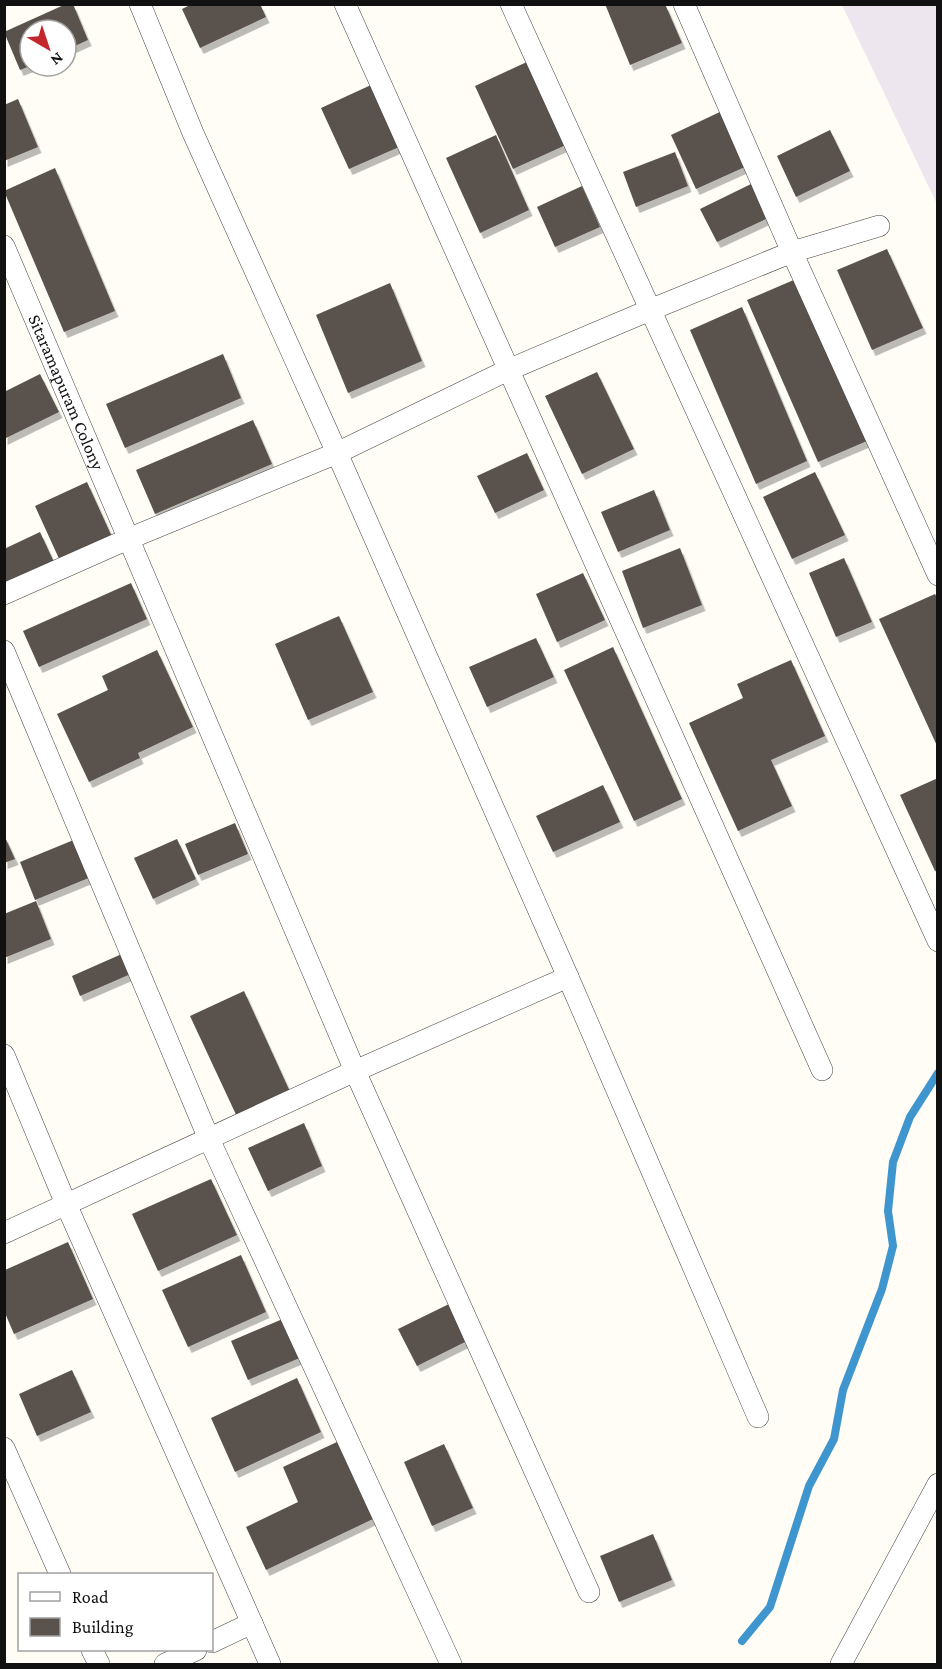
<svg xmlns="http://www.w3.org/2000/svg" width="942" height="1669" viewBox="0 0 942 1669" font-family="'Crimson Pro',serif">
<style>
.industrial{fill:#eee6ef}
.lines{fill:none;stroke-linecap:round;stroke-linejoin:round}
.stream{stroke:#3f96cf;stroke-width:8}
.building{fill:#5a524d;filter:url(#shadow)}
.street-casing{stroke:#444;stroke-width:22}
.street{stroke:#fff;stroke-width:21}
.labels{text-anchor:middle;dominant-baseline:central;stroke-width:6;stroke-linejoin:round;paint-order:stroke}
.street-label{font-size:18px;fill:#111;stroke:#fff}
</style>
<defs>
<filter id="shadow"><feDropShadow dx="3.5" dy="6" stdDeviation="0" flood-color="#0004"/></filter>
</defs>
<rect width="100%" height="100%" fill="#fffdf5"/>
<path class="industrial" d="M842,5h95v199z"/>
<g class="lines">
<path class="stream" d="M742,1641l28,-34 39,-121 25,-47 9,-49 39,-101 11,-43 -5,-35 5,-49 17,-45 28,-44"/>
</g>
<path class="building" d="M66,4h7l15,36 -22,10v-20h-36v36l-10,4 -16,-38z
M192,4h68l6,13 -66,31 -18,-39z
M605,4h60l17,39 -52,22z
M529,61l39,83 -55,25 -38,-83z
M371,85l28,62 -50,22 -28,-61z
M18,99l20,48 -34,14v-56z
M722,111l25,55 -51,23 -25,-54z
M830,130l20,41 -54,26 -19,-41z
M496,135l33,75 -49,23 -34,-75z
M675,152l13,34 -52,21 -13,-35z
M55,168l60,143 -51,21 -60,-141z
M751,184l17,34 -51,24 -17,-33z
M582,186l18,41 -45,20 -18,-40z
M887,249l36,79 -51,22 -35,-80z
M796,279l71,162 -49,21 -71,-162z
M390,283l32,78 -74,32 -32,-78z
M742,307l65,154 -51,23 -66,-154z
M223,354l18,44 -116,50 -19,-44z
M597,372l37,77 -52,25 -37,-78z
M40,374l19,38 -55,27v-47z
M253,420l19,44 -117,50 -19,-44z
M527,453l17,37 -49,23 -18,-37z
M815,472l30,63 -53,24 -29,-62z
M87,482l26,57 -52,24 -26,-57z
M654,490l16,40 -52,22 -17,-40z
M40,532l14,30 -50,25v-38z
M680,548l22,57 -59,23 -21,-57z
M844,558l28,64 -36,15 -27,-64z
M583,573l22,47 -48,22 -21,-48z
M131,583l16,36 -108,48 -16,-36z
M935,594l3,5v149l-59,-129z
M339,616l34,76 -65,28 -33,-76z
M536,638l18,39 -67,30 -18,-40z
M613,647l69,152 -48,22 -70,-151z
M157,650l36,77 -55,26 2,5 -51,24 -32,-68 51,-24 -6,-14z
M791,660l34,76 -54,24 21,46 -54,25 -49,-108 54,-25 -6,-14z
M938,778v92l-3,1 -35,-76z
M603,785l17,37 -67,30 -17,-36z
M235,823l13,31 -50,21 -13,-31z
M4,835l11,24 -11,4z
M76,839l15,38 -56,23 -15,-38z
M177,839l19,40 -43,20 -19,-41z
M36,901l15,38 -47,19v-44z
M124,953l9,20 -53,23 -8,-20z
M244,991l48,105 -53,25 -49,-105z
M304,1123l18,43 -54,25 -20,-43z
M211,1179l26,56 -79,36 -26,-57z
M68,1242l25,57 -79,35 -9,-21v-43z
M241,1255l25,57 -78,35 -26,-57z
M449,1304l18,37 -50,25 -19,-37z
M285,1318l17,39 -54,23 -17,-39z
M72,1370l19,42 -54,24 -18,-42z
M297,1378l24,54 -86,40 -24,-54z
M337,1442l36,77 -107,51 -20,-43 52,-25 -15,-35z
M444,1444l29,64 -41,18 -28,-64z
M653,1534l19,46 -53,22 -19,-46z"/>
<g class="lines">
<g class="street-casing">
<g id="street">
<path d="M140,4l53,129 144,320 231,524 190,440"/>
<path d="M345,4l477,1066"/>
<path d="M511,4l427,937"/>
<path d="M684,4l108,248 146,323"/>
<path id="s1" d="M4,246l351,825 234,521"/>
<path d="M4,594l124,-55 209,-86 171,-83 142,-60 142,-58 87,-26"/>
<path d="M4,651l205,488 242,525"/>
<path d="M4,1055l62,149 204,460"/>
<path d="M4,1233l351,-162 213,-94"/>
<path d="M4,1448l56,126"/>
<path d="M212,1642l40,-19"/>
<path d="M92,1650l7,14"/>
<path d="M165,1664l31,-14"/>
<path d="M841,1664l97,-180"/>
</g>
</g>
<use href="#street" class="street"/>
</g>
<g class="labels">
<g class="street-label">
<text stroke="none"><textPath href="#s1" startOffset="159">Sitaramapuram Colony</textPath></text>
</g>
</g>
<rect width="942" height="1669" fill="none" stroke="#111111" stroke-width="12"/>
<rect x="18" y="1573" width="195" height="78" fill="#ffffff" stroke="#a0a0a0" stroke-width="1.5"/>
<rect x="30" y="1592" width="30" height="9" fill="#ffffff" stroke="#a0a0a0" stroke-width="1.5"/>
<text x="72" y="1603" font-size="18" fill="#111111">Road</text>
<rect x="30" y="1618" width="30" height="18" fill="#5a524d" stroke="#a0a0a0" stroke-width="1.5"/>
<text x="72" y="1633" font-size="18" fill="#111111">Building</text>
<g transform="translate(48 48) rotate(141)"><circle r="28" fill="#ffffff" stroke="#a0a0a0" stroke-width="1.5"/>
<path d="M0-4.5L10 22L0 15L-10 22Z" fill="#c4262e"/>
<text y="-9" font-size="16" font-weight="bold" text-anchor="middle" fill="#111111">N</text>
</g>
</svg>
